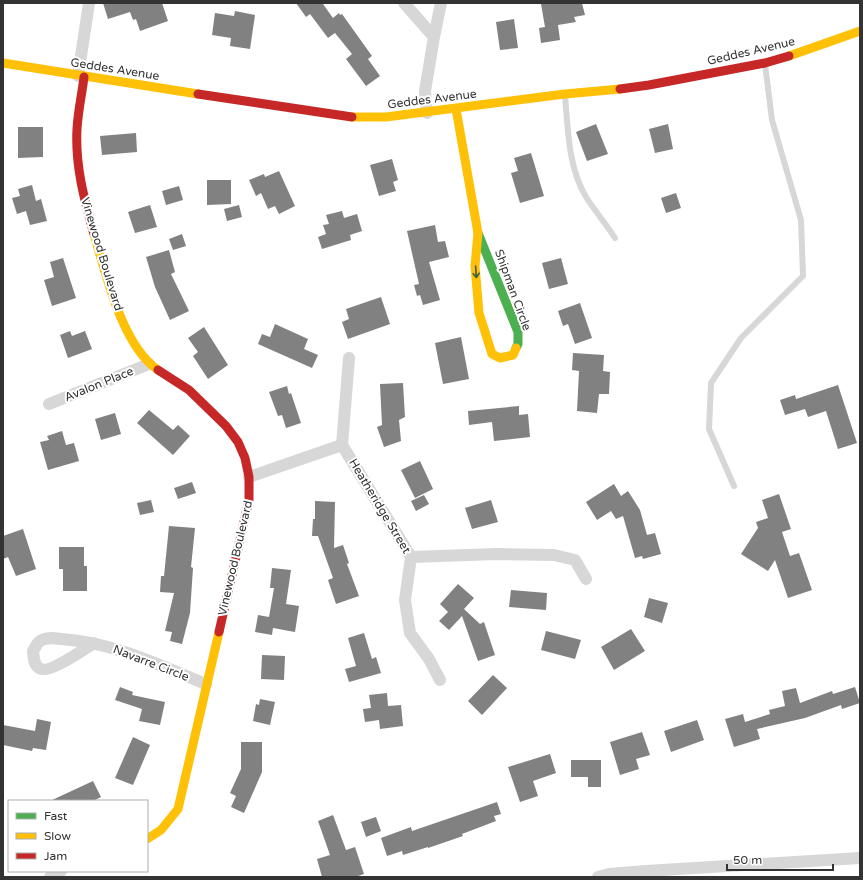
<svg xmlns="http://www.w3.org/2000/svg" width="863" height="880" viewBox="0 0 863 880" font-family="'Varela Round',sans-serif">
<style>
.building{fill:#818181}
.lines{fill:none;stroke-linecap:round;stroke-linejoin:round}
.lane{stroke:#d7d7d7;stroke-width:6}
.street{stroke:#d7d7d7;stroke-width:12}
.fast{stroke:#4caf50;stroke-width:9}
.slow{stroke:#ffc107;stroke-width:9}
.jam{stroke:#c62828;stroke-width:9}
.oneway{stroke:#3c5e3d}
.labels{text-anchor:middle;dominant-baseline:central;stroke-width:4;stroke-linejoin:round;paint-order:stroke}
.street-label{font-size:12px;fill:#333;stroke:#fff}
</style>
<rect width="100%" height="100%" fill="#fff"/>
<path class="building" d="M103,3h59l6,18 -28,10 -4,-12 -3,1 -3,-8 -22,7z
M296,3h29l-2,1 10,14 6,-5 1,2 2,-1 30,42 -4,3 12,17 -14,10 -20,-27 6,-5 -17,-21 -7,5 -18,-24 -4,3z
M549,3h33l3,12 -11,2 2,5 -18,3 2,15 -19,3 -2,-15 6,-1 -4,-23z
M235,11l20,4 -5,34 -20,-3 1,-8 -19,-3 3,-22 19,3z
M514,19l4,29 -18,2 -4,-28z
M596,124l12,30 -21,7 -11,-29z
M668,124l5,25 -18,4 -6,-24z
M18,127h25v30l-25,1z
M136,133l1,19 -35,3 -2,-19z
M531,153l13,43 -24,7 -9,-30 7,-2 -4,-13z
M392,159l6,21 -5,2 3,9 -17,5 -9,-31z
M279,171l16,35 -16,8 -4,-8 -7,3 -7,-16 -5,3 -7,-16 15,-6 1,3z
M207,180h24v24l-24,1z
M32,185l4,16 5,-2 6,22 -17,4 -4,-14 -9,3 -5,-16 8,-2 -2,-7z
M179,186l4,14 -17,5 -4,-14z
M676,193l5,15 -15,5 -5,-15z
M150,205l7,22 -22,6 -7,-21z
M239,205l3,12 -15,4 -3,-12z
M342,211l2,7 13,-4 5,17 -12,4 1,5 -29,9 -4,-12 8,-3 -3,-9 6,-1 -3,-9z
M435,225l3,17 7,-1 4,16 -20,5 11,38 -17,5 -3,-10 -3,1 -3,-11 5,-1 -12,-53z
M182,234l4,12 -13,4 -4,-11z
M169,250l6,22 -4,2 18,37 -19,9 -15,-33 -9,-30z
M63,258l13,40 -24,8 -8,-26 10,-3 -4,-15z
M561,258l7,26 -19,5 -7,-26z
M381,297l9,27 -42,15 -6,-17 7,-3 -3,-10z
M580,303l12,35 -17,6 -7,-20 -5,2 -5,-15z
M275,324l33,15 -4,10 14,6 -6,13 -54,-24 4,-10 8,3z
M204,327l24,38 -20,14 -15,-23 5,-4 -10,-14z
M70,331l2,5 13,-5 7,18 -24,9 -8,-23z
M461,337l8,42 -26,5 -8,-41z
M573,353l31,2 -1,16 7,1 -1,22h-10l-2,19 -20,-2 2,-40 -7,-1z
M403,383l2,34 -6,3 2,21 -17,6 -7,-20 5,-2 -2,-41z
M838,385l19,58 -19,6 -12,-38 -18,6 -3,-8 -20,6 -5,-15 15,-5 1,4z
M287,386l2,8 2,-1 10,30 -15,5 -4,-13 -4,1 -9,-24z
M519,406v9l9,-1 2,23 -36,4 -2,-19 -23,3 -1,-14z
M149,410l24,20 5,-5 12,11 -17,19 -36,-32z
M115,413l6,21 -20,6 -6,-21z
M62,431l4,14 8,-2 5,18 -31,9 -8,-28 9,-2 -2,-4z
M420,461l13,28 -18,9 -14,-28z
M192,482l4,11 -18,6 -4,-11z
M614,484l7,12 7,-5 12,19 7,25 8,-2 6,21 -18,5 -1,-3 -7,2 -12,-42 -7,3 -5,-8 -14,9 -11,-18z
M779,494l12,35 -9,3 8,24 9,-3 13,37 -24,8 -13,-38 -7,11 -27,-17 17,-26 -2,-6 12,-4 -6,-18z
M424,495l5,9 -13,7 -5,-10z
M151,500l3,12 -14,3 -3,-12z
M491,500l7,22 -26,7 -7,-21z
M315,501l20,1 -1,46 9,-3 6,18 -2,1 12,32 -23,8 -8,-24 5,-2 -15,-42h-6l1,-17h2z
M169,526l26,2 -4,39 2,1 -3,45 -8,31 -12,-3 2,-9 -7,-1 9,-38 -14,-1 1,-16h3z
M23,529l13,40 -20,7 -8,-19 -5,2v-23z
M59,547h25v19h3v25h-24v-22h-4z
M272,568l19,2 -5,34 13,2 -4,26 -22,-4 -1,7 -17,-3 3,-17 11,2 5,-29h-4z
M458,584l16,14 -10,11 16,15 4,-2 11,33 -17,6 -16,-45 -13,14 -10,-9 9,-9 -8,-8z
M511,590l36,3 -1,17 -37,-3z
M649,598l19,5 -6,20 -18,-6z
M631,629l14,22 -31,19 -13,-23z
M546,631l35,9 -6,19 -34,-9z
M364,633l8,26 4,-2 5,16 -32,9 -4,-13 11,-3 -8,-28z
M262,655l23,1 -1,24 -23,-1z
M493,675l14,13 -25,27 -14,-14z
M120,687l13,5 -1,3 33,7 -5,23 -21,-4 3,-12 -27,-9z
M855,687l5,16 -18,6 -1,-4 -36,13 -48,11 3,10 -26,8 -9,-28 18,-5 2,8 25,-8 -1,-4 16,-4 -3,-15 14,-3 4,15 32,-12 1,3z
M387,693l1,13 13,-1 2,21 -23,3 -1,-9 -14,2 -2,-13 8,-1 -2,-13z
M260,699l15,3 -5,23 -17,-4 3,-17 3,1z
M37,719l14,3 -5,28 -13,-2 -1,3 -29,-6v-20l32,6z
M697,720l7,20 -33,12 -7,-21z
M642,732l8,23 -14,4 3,10 -19,6 -10,-33z
M133,737l17,8 -17,40 -18,-7z
M241,742h21v30l-18,41 -13,-6 5,-11 -6,-3 11,-24z
M550,754l6,19 -23,8 5,15 -18,6 -12,-35z
M571,760h30v27h-13v-10h-17z
M93,781l8,16 -8,4h-43z
M497,802l4,12 -7,2 2,5 -34,13 1,2 -35,12v-1l-25,8 -1,-4 -15,5 -6,-18 30,-11 1,4z
M333,815l13,35 9,-3 9,27 -9,3h-33l-5,-18 13,-4 -12,-34z
M376,817l5,14 -15,6 -5,-15z"/>
<g class="lines">
<path class="lane" d="M565,95c3,34 3,72 21,102 9,14 20,27 29,41
M734,486l-25,-57 2,-46 30,-45 62,-62 -2,-56 -29,-100 -7,-56"/>
<path class="street" d="M404,3l30,34
M78,76l11,-73
M427,113l-2,-22 9,-54 7,-34
M49,404l100,-40
M342,445l69,112 -6,43 5,33 19,26 11,21
M342,445l7,-87
M249,477l93,-32
M411,557l86,-3 57,1 21,5 11,19
M94,643c-10,6 -46,32 -55,25 -6,-4 -5,-11 -6,-17 2,-3 4,-8 7,-10 6,-4 14,-3 21,-2 51,3 98,26 145,45
M50,877l11,-6
M598,877l11,-3 37,-3 214,-13"/>
<path class="fast" d="M478,233l40,99v12l-2,4"/>
<path class="slow" d="M789,56l71,-25
M3,63l195,31
M456,109l22,124 -3,33 4,47 13,41 8,4 13,-3 3,-7
M352,117h34l179,-23 55,-5
M94,234c12,40 28,112 64,136
M147,839l14,-9 17,-21 41,-177"/>
<path class="jam" d="M84,77c-2,17 -6,34 -7,52 -2,36 7,70 17,105
M620,89l29,-4 116,-22 24,-7
M198,94l154,23
M158,370l31,20 37,36 12,16 7,16 4,19v23l-30,132"/>
</g>
<defs><path id="oneway-shaft" d="M-6 0H5M1.5-3L5.5 0L1.5 3" fill="none" stroke-width="1.6" stroke-linecap="round" stroke-linejoin="round"/></defs>
<use class="oneway" href="#oneway-shaft" transform="translate(476 272) rotate(86)"/>
<g class="labels">
<g class="street-label">
<text transform="translate(751 51) rotate(-13)">Geddes Avenue</text>
<text transform="translate(115 69) rotate(9)">Geddes Avenue</text>
<text transform="translate(432 99) rotate(-7)">Geddes Avenue</text>
<text transform="translate(102 254) rotate(73)">Vinewood Boulevard</text>
<text transform="translate(513 290) rotate(70)">Shipman Circle</text>
<text transform="translate(99 384) rotate(-22)">Avalon Place</text>
<text transform="translate(380 506) rotate(59)">Heatheridge Street</text>
<text transform="translate(235 558) rotate(-77)">Vinewood Boulevard</text>
<text transform="translate(151 663) rotate(21)">Navarre Circle</text>
</g>
</g>
<rect width="863" height="880" fill="none" stroke="#333333" stroke-width="8"/>
<rect x="8" y="800" width="140" height="72" fill="#ffffff" stroke="#adadad"/>
<rect x="16" y="813" width="20" height="6" fill="#4caf50" stroke="#adadad"/>
<text x="44" y="820" font-size="12" fill="#333333">Fast</text>
<rect x="16" y="833" width="20" height="6" fill="#ffc107" stroke="#adadad"/>
<text x="44" y="840" font-size="12" fill="#333333">Slow</text>
<rect x="16" y="853" width="20" height="6" fill="#c62828" stroke="#adadad"/>
<text x="44" y="860" font-size="12" fill="#333333">Jam</text>
<path d="M727 864v6h106v-6" fill="none" stroke="#333333" stroke-width="2"/>
<text x="733" y="864" font-size="12" fill="#333333" stroke="#ffffff" stroke-width="3" paint-order="stroke">50 m</text>
</svg>
